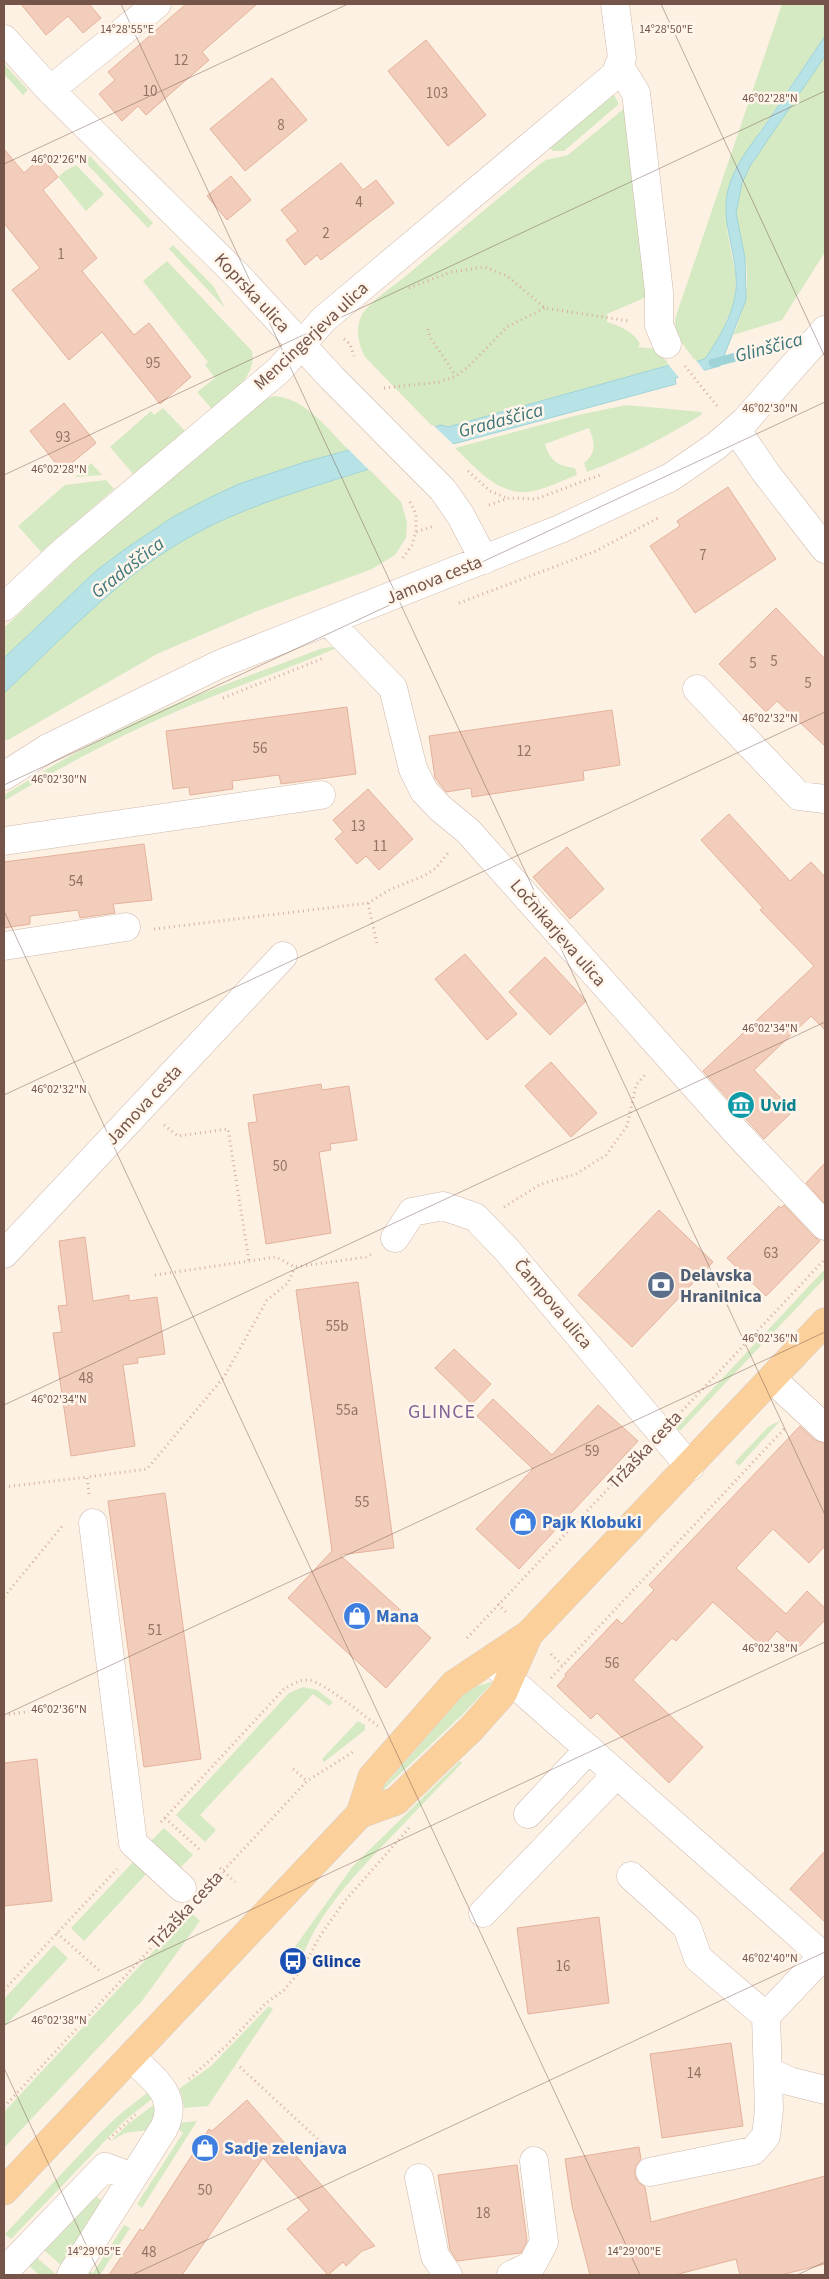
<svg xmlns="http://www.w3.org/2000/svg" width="829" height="2279" viewBox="0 0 829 2279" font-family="'Source Sans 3',sans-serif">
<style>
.green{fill:#d5eac2}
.water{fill:#b8e3e6;stroke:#9ed3d8}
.pier{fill:#fcf1e3}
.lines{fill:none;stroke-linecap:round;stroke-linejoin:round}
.stream{stroke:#9ed3d8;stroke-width:9}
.building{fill:#f2cdbb;stroke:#e5b29b}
.minor-casing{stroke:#d0b9ad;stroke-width:29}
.major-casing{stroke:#d8cfcc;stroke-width:29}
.path{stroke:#d7b09e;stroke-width:3;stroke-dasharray:1 4;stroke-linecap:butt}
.minor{stroke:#fff;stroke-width:28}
.major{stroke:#fbd09b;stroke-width:28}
.ticks{fill:none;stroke:#755549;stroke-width:1;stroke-opacity:0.45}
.labels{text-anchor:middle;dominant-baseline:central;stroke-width:5;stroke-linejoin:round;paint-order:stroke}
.number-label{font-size:15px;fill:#947366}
.street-label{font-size:18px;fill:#755549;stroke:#fff5ea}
.culture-label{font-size:18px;font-weight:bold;fill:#0d838f;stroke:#fff5ea;text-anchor:start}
.service-label{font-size:18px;font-weight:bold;fill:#4e5e75;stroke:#fff5ea;text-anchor:start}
.shop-label{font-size:18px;font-weight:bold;fill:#366cbe;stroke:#fff5ea;text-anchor:start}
.transit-label{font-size:18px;font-weight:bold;fill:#164399;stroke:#fff5ea;text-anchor:start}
.water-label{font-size:19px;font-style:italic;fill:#3c757a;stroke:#fff5ea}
.quarter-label{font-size:20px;letter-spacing:1px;fill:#836498;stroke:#fff5ea}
.ticks-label{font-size:12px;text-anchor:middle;fill:#755549;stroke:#fff5ea;stroke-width:5;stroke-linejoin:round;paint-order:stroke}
</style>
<rect width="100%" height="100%" fill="#fcf1e3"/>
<path class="green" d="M782,4h43v32l-81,119 -10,19 -7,57 9,45 -1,25 -16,37 -14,21 -9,3 -20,-27 -1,-16z
M825,56v196l-43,68 -49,15c12,-25 17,-51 12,-79 -3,-14 -8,-27 -9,-42 -1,-16 7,-33 14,-48z
M4,64l24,26 -5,5 -19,-21z
M613,93l6,11 -55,47h-11l-4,-4z
M627,106l24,189 -44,19v8c12,4 27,9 33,22l-2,3 18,2 14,16 -223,62 -6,-2 -8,2 -68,-70c-6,-12 -10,-27 -4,-40 6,-14 34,-32 46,-42 44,-37 88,-74 133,-111l6,-4 22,-5z
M90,156l63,67 -5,5 -64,-67z
M76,165l28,29 -18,17 -28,-34 7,-6z
M173,245l41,42 11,21 -56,-59z
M167,261l85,90c5,27 -22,42 -40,58l-15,-17 18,-14 -10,-13 3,-3 -65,-81z
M274,396c32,2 53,33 75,54l-110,34 -66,33 -76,53 -93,88v-30l78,-74 182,-154z
M626,405l76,7 -1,3c-37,23 -72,41 -114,57l-3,-9c13,-11 11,-20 5,-35l-44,16c5,17 13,22 30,24l2,7c-14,5 -29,13 -44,16 -33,7 -57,-23 -78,-43l119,-32z
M163,408l22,23 -52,43 -23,-27 41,-36 3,4z
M91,463l11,12 -27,2z
M369,469l32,33 6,20 -1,16 -11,17 -23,14 -115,42 -100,43 -149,86h-4v-47c60,-56 118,-120 191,-159 55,-30 115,-46 174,-65z
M106,480l8,9 -73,63 -23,-26 47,-41z
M330,647l7,1c-51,22 -104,39 -155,61 -62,26 -121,58 -178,92v-6c55,-34 114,-67 174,-92 47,-19 95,-36 142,-54z
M825,1269v9l-145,153 -4,-3z
M781,1420l-42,46 -4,-4 33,-35z
M491,1682v2l-29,31 -79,75v-3l83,-95 11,-6z
M303,1687l14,3 16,12 -4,4 -16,-12 -113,121 16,15 -11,12 -29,-27 113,-122z
M358,1721l7,4v5l-41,32 -2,-3z
M460,1761l2,2c-24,25 -47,49 -71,74 -34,36 -70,72 -88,118l-9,-7 59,-82z
M164,1828l29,27 -14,14 -29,-27z
M135,1860l13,12 -64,69 -13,-13z
M190,1912l10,9 -58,80 -138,147v-36z
M54,1945l14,13 -64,69v-28z
M269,2006l4,3 -65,97 -24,2 -2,-12 -3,-7 32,-23z
M147,2093l5,6 -27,21 -114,119 -6,-5 93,-99 21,-20z
M155,2104l2,3 -8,23 -24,3 -14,8 17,-17z
M197,2121l-55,87 -5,-4 46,-71 -7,-6 2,-4z
M95,2196l8,5 -39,67 -21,-19z
M124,2225l6,3 -30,47h-19l4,-7 8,5z
M35,2256l22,19h-18l-12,-11z"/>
<path class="water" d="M825,36v20l-75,110 -8,17 -6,30 9,45 1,42 -26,66 -45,12 1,6 -215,58 -95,22 3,5c-59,19 -119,35 -174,65 -73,39 -131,103 -191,159v-35l93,-88 31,-23 45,-30 36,-19 30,-14 66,-22 136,-37 7,2 222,-62 2,3 33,-9c16,-24 34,-53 31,-83 -2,-30 -15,-57 -8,-86 6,-25 24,-46 38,-66 20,-29 39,-59 59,-88z"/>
<path class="pier" d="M695,359l10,13 -25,7 -13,-16 4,-1 2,3z
M433,425l22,21 -85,19 1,4 -1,2 -23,-23z"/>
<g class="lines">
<path class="stream" d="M713,363l95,-25"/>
</g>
<path class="building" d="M21,4h68l12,14 -18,15 -15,-17 -22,19z
M186,4h71l-55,48 7,8 -63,55 -8,-9 -16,15 -23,-27 16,-14 -7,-8z
M426,40l60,75 -38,31 -60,-75z
M272,78l35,42 -62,51 -35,-42z
M4,149l20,24 18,-16 16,20 -15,13 54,68 -15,13 52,64 15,-12 42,54 -31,27 -58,-72 -33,28 -57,-70 28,-22 -36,-45z
M341,163l22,27 13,-10 18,23 -73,57 -4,-5 -12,10 -19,-25 12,-9 -17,-21z
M231,176l20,24 -24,20 -20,-24z
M64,403l32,40 -34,28 -32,-40z
M728,487l48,72 -81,54 -45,-67 30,-20 -3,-5z
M776,608l49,51v87l-48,-45 -11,11 -47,-48z
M347,707l9,67 -75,10 -2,-9 -47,6 1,8 -43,6 -1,-8 -16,2 -7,-58z
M612,710l8,55 -37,6 1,9 -112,17 -1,-9 -25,4 -11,-14 -6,-42z
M368,789l45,50 -34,31 -13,-14 -9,8 -22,-25 8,-7 -10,-12z
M729,814l61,67 21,-19 14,15v153l-14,-14 -57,54 39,41 -29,28 -61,-68 111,-105 -54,-56 3,-2 -62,-68z
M144,844l8,56 -39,4 2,9 -35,5 -2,-8 -48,6v8l-26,4v-66z
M567,847l37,42 -34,30 -37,-42z
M465,954l52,60 -30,26 -52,-61z
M545,957l41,44 -36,34 -41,-43z
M551,1062l46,51 -26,24 -46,-51z
M321,1084l1,6 27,-4 8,54 -27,4 1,6 -12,2 12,81 -65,11 -18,-121 9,-1 -4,-27z
M825,1163v41l-19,-21z
M784,1205l30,32 6,4 -54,55 -39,-38 52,-52 2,2z
M659,1210l54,52 -81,85 -54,-52z
M85,1237l8,64 36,-6v6l28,-4 8,57 -28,4 1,5 -15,2 12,81 -64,10 -18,-123 9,-1 -4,-26 9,-1 -8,-64z
M358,1282l36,266 -54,7 91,83 -45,50 -98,-90 44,-47 -36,-261z
M454,1349l37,35 -19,20 -37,-36z
M493,1399l59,56 46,-50 40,36 -119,128 -43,-40 57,-60 -56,-53z
M800,1426l15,14 10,3v103l-16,17 -36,-34 -37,39 50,46 21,-23 18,17v12l-28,29 -20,-18 -14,16 -50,-45 -37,39 -4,-3 -39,42 70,67 -34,36 -72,-70 -6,6 -34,-33 9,-10 -1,-2 52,-55 5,5 32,-34 -5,-5z
M165,1493l36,266 -57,8 -36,-266z
M37,1759l15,142 -48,5v-143z
M825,1851v71l-35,-33z
M599,1917l10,86 -81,11 -11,-86z
M731,2043l12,83 -81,12 -12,-84z
M247,2100l128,146 -13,5 -16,15 -3,-4 -15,13 -41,-46 22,-19 -46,-52 -81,117h-73l31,-46 3,2 66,-102 3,2z
M639,2147l2,12 -6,8v8l3,7 7,5 6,35 174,-46v88l-44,11h-41l-4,-16 -61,16h-85l-18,-69 -7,-47z
M517,2165l10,76 -6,12 -64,8 -7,-11 -12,-75z"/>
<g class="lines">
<g class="minor-casing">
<path id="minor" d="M4,39l46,51 188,186 94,102 111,112 18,26 23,44
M620,67l16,26 23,199v33l8,19
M50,90l107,-86
M736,429l30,44 59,76
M4,607l60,-56 215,-181 45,-51 291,-244 7,-17 -7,-54
M328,621l65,67 20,81 11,22 16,17 28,23 269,302 88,93
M697,689l102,107 26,3
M4,776l44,-28 172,-84 340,-135 111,-52 45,-31 29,-25 80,-91
M4,841l317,-46
M4,946l122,-19
M395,1238l17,-26 31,-6 32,11 32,33 183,217
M4,1254l279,-298
M772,1379l53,49
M93,1523l40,320 49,45
M494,1662l15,17 314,277
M528,1814l61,-65
M631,1876l56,51 11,31 68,58 3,94 -3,26 -13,15 -103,21
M483,1913l134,-139
M766,2016l59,-62
M768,2071l21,10 36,9
M419,2178l16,78 13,19
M4,2272l101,-105 28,10
M71,2275l93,-147c16,-33 -12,-50 -33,-71
M511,2275l21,-10 12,-23 -10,-81"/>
</g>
<g class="major-casing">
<path id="major" d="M360,1814l36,-13 76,-73 31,-35 26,-59
M4,2191l356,-377 12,-37 82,-93 75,-50 296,-312"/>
</g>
<path class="path" d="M409,288l42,-16 34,-5 22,9 38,32 84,13
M428,329l2,8 26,39
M344,339l6,5 4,12
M685,366l32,40
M384,388l55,-6 17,-6 11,-8 40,-41 38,-19
M468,471l22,20 17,7
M410,502l6,12v18
M489,505l20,-7 27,1 64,-24
M403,558l9,-13 4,-13 18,-6
M459,603l137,-52 64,-34
M223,698l101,-40
M368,903l9,41
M154,929l214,-26 23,-14 33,-13 12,-8 12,-15
M164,1125l14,11 50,-7 21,132
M504,1207l37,-23 35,-10 30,-19 21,-29 9,-41 10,-11
M155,1275l121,-18 19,10 71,-10 6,-3
M682,1411l143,-152
M4,1487l83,-10
M89,1494l-2,-17 60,-8 77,-92 43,-77 21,-17 7,-16
M4,1597l59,-72
M498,1604l10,10
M467,1638l174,-184
M551,1654l11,11
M551,1678l233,-249
M4,1715l72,-10
M293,1769l14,12
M165,1818l34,31
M161,1822l123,-133c7,-4 16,-10 25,-9 16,3 54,35 69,46
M220,1868l15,14
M210,1885l97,-104 46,-29
M57,1933l45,40
M4,1990l113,-121
M240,2067l96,89
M189,2079l38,-34 39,-42 18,-13 18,-21 18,-33 24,-34 65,-74
M4,2107l176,-190
M109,2139l27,-25"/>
<use href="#minor" class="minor"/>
<use href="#major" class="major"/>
</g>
<path class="ticks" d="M121,4l704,1511M661,4l164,353M4,164l344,-160M4,475l821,-384M4,785l821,-383M4,911l636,1364M4,1095l821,-383M4,1405l821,-383M4,1715l821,-383M4,2025l821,-383M4,2068l96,207M132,2275l693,-323M797,2275l28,-13"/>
<defs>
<g id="museum-disc" transform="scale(1.4375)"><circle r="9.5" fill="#0f9aa8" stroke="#fff5ea"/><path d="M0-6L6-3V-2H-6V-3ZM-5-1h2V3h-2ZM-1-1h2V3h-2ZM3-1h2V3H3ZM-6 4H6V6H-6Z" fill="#fff"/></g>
<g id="bank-disc" transform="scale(1.4375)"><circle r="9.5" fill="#5c6f8a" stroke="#fff5ea"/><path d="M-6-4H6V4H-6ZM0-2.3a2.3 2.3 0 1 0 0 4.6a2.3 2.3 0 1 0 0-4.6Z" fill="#fff"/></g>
<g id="shop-disc" transform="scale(1.4375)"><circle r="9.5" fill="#3f7fe0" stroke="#fff5ea"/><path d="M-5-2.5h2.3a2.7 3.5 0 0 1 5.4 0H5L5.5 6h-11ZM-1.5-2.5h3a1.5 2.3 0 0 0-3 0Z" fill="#fff"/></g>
<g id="bus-disc" transform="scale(1.4375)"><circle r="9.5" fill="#1a4fb4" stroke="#fff5ea"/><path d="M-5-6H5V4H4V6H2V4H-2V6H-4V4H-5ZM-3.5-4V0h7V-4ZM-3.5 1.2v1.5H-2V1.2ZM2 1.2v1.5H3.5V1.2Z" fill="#fff"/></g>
</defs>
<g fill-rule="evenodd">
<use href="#museum-disc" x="741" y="1105"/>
<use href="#bank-disc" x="661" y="1285"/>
<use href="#shop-disc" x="523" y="1522"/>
<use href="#shop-disc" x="357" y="1616"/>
<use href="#bus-disc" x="293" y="1961"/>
<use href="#shop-disc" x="205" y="2148"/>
</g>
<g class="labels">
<g class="number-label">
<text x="181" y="60">12</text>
<text x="150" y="91">10</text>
<text x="437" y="93">103</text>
<text x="281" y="125">8</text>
<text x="359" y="202">4</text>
<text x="326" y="233">2</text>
<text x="61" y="254">1</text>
<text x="153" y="363">95</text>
<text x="63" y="437">93</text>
<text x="703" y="555">7</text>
<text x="774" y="661">5</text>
<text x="753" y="663">5</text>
<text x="808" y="683">5</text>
<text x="260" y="748">56</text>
<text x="524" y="751">12</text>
<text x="358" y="826">13</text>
<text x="380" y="846">11</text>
<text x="76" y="881">54</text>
<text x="280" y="1166">50</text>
<text x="771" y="1253">63</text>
<text x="337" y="1326">55b</text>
<text x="86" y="1378">48</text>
<text x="347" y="1410">55a</text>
<text x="592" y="1451">59</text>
<text x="362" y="1502">55</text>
<text x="155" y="1630">51</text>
<text x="612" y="1663">56</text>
<text x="563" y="1966">16</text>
<text x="694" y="2073">14</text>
<text x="205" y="2190">50</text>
<text x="483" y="2213">18</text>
<text x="149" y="2252">48</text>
</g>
<g class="street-label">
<text transform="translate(252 293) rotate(47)">Koprska ulica</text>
<text transform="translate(311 336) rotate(-43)">Mencingerjeva ulica</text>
<text transform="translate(434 580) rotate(-22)">Jamova cesta</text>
<text transform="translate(558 933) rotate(49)">Ločnikarjeva ulica</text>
<text transform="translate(144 1105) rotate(-47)">Jamova cesta</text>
<text transform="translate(553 1304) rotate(50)">Čampova ulica</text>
<text transform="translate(645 1450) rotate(-47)">Tržaška cesta</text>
<text transform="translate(186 1910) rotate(-47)">Tržaška cesta</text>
</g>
<g class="culture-label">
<text x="760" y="1105">Uvid</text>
</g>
<g class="service-label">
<text x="680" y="1275">Delavska<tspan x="680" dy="21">Hranilnica</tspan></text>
</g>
<g class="shop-label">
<text x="542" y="1522">Pajk Klobuki</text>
<text x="376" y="1616">Mana</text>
<text x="224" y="2148">Sadje zelenjava</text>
</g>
<g class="transit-label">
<text x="312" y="1961">Glince</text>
</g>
<g class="water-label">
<text transform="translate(769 348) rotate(-15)">Glinščica</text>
<text transform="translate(501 421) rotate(-15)">Gradaščica</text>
<text transform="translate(128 568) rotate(-38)">Gradaščica</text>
</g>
<g class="quarter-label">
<text x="442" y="1412">GLINCE</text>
</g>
</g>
<g class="ticks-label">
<text x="127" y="33">14°28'55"E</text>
<text x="666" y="33">14°28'50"E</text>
<text x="770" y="102">46°02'28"N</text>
<text x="59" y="163">46°02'26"N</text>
<text x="770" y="412">46°02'30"N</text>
<text x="59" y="473">46°02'28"N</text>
<text x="770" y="722">46°02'32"N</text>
<text x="59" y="783">46°02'30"N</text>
<text x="770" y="1032">46°02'34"N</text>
<text x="59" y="1093">46°02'32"N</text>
<text x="770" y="1342">46°02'36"N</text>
<text x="59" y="1403">46°02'34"N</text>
<text x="770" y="1652">46°02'38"N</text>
<text x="59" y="1713">46°02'36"N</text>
<text x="770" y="1962">46°02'40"N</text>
<text x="59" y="2024">46°02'38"N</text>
<text x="94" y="2255">14°29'05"E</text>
<text x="634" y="2255">14°29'00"E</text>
</g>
<rect width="829" height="2279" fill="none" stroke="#755549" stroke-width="10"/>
</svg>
